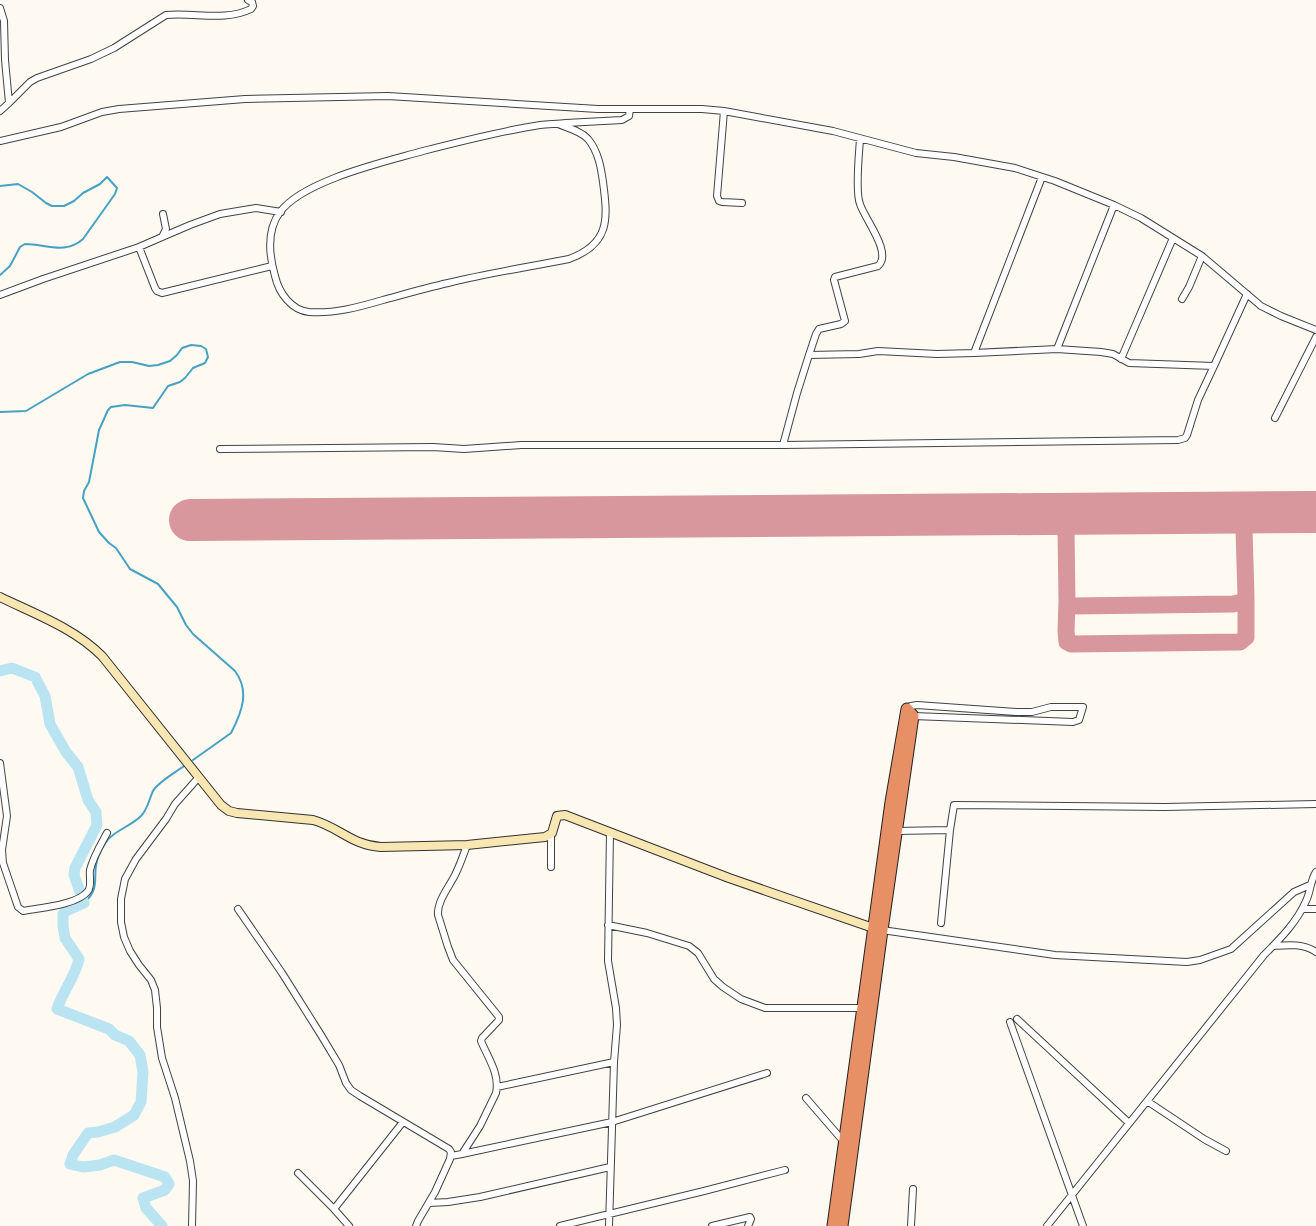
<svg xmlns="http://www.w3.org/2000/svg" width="1316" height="1226" viewBox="0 0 1316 1226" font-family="'Roboto Serif',serif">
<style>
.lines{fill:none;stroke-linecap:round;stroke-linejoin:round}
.stream{stroke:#47a1c2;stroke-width:2}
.river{stroke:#bae4f1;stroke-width:11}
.taxiway{stroke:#d8969d;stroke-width:17}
.runway{stroke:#d8969d;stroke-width:42}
.street-casing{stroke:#424242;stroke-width:8}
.secondary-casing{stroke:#313131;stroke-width:10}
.highway-casing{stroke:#202020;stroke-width:13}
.street{stroke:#fff;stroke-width:6}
.secondary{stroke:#f8e7b2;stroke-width:8}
.highway{stroke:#e89065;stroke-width:11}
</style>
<rect width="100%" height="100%" fill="#fefaf1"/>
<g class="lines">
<path class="stream" d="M0,186l18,-2 14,8 14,11 6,3h12l10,-5 9,-8 17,-9 7,-7 10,11 -2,6 -32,45c-18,16 -37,5 -58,5l-5,3 -10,19 -10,9
M0,412l26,-1 62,-37 32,-12h12l17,4 9,-1 12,-4 7,-6 5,-7 9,-3 10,1 5,3 2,8 -3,6 -12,5 -8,10 -5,4 -12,4 -15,22 -28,-3 -14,2 -3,3 -9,20 -10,52 -5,9 -1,7 16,34 10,11 7,5 14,21 28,15 19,23 9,18 7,9 42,37c15,20 7,41 -4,62l-38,27
M84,903c19,-17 6,-29 15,-48 3,-7 8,-16 14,-20 9,-7 20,-11 28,-19 7,-7 8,-17 12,-25 5,-9 23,-19 31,-25"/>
<path class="river" d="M0,671l12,-3 23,9 10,19 5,28 16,28 12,15 10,33 8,12 1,13 -22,43 -1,7 10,28 -18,8 -3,3v12l2,12 14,21c-4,18 -16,32 -22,50l52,20 6,6 14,6 11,14 3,17 -2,30 -7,13 -19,12 -17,5 -10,1 -15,22 -3,9 13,3 17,-2 14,-5 51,17 4,7 -4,6 -22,8 3,10 16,18"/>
<path class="taxiway" d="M1226,513l13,7 5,9
M1046,514l13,5 7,12
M1246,597v40l-6,5 -169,2 -4,-2 -1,-11 1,-30 4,5 162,-2 9,-2z
M1246,597l-2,-68 5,-11 12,-6
M1067,601l-1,-70 6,-11 6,-4 7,-2"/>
<path class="runway" d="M190,520l1126,-8"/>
<g class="street-casing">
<path id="street" d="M0,8l4,13 1,39 4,43 -9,8
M9,103l21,-21 7,-4 54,-19 23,-11 52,-33c29,-3 58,7 85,-6l2,-3 -1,-4 -4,-2
M724,111l-7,85 2,5 3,1 20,1
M558,124c10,4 23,7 30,15 10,12 13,28 15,43 5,37 7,62 -34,77 -40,8 -81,14 -121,24 -22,5 -43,11 -65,17 -24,7 -49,14 -74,12 -18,-2 -30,-19 -34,-36 -6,-21 -9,-45 5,-64 24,-32 105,-50 143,-61 39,-10 78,-20 117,-26 9,-1 18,-1 26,-2 19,-1 38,-2 56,-3l7,-4 1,-7
M860,139c-1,15 -5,53 0,65 4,14 33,49 18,62l-43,11 -1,3 11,41 -4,3 -22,5 -3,5 -7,21 50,-1 19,-3 59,3 37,-1 68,-176
M0,141l61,-14 41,-15 17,-3 126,-10 143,-3 210,13h104l22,2 109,20 83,22 38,4 61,11 40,13 59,24 27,13 61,38 59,50 20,10 35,14
M162,237l28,-12 30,-11 36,-6 25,4
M139,247l23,-10 4,-8 -3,-15
M0,295l43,-16 96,-32 16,41 2,3 5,2 110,-27
M1182,299l7,-12 13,-31
M1057,349l57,-144
M974,353l83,-4 44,3 12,2 16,9 85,3 33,-72
M1121,359l52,-121
M1275,418l41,-81
M783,445l14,-52 12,-38
M220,449l213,-2 31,2 57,-4h262l395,-5 7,-2 2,-3 11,-35 16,-34
M907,709l4,-3 6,-1 99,7h16l19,-5h32l-4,13 -6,2 -160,-6
M0,763l7,53 -5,34 1,13 15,44 5,4c16,-3 55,-6 65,-20 4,-5 1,-15 2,-21 3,-13 11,-26 17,-37
M896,831l54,-1
M551,835v32
M238,909l44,64 39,62 18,30 7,18 5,7 9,6 89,53 2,3 -1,7 -15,33 -17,29 -2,5
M1303,909h13
M941,923l9,-93 4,-25 211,2 151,-3
M608,925l39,8 42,13 9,7 16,26 9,8 18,12 24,9h99
M882,930l173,25 132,7 13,-2 31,-11 63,-57 16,-7
M1273,946c14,-1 30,-3 43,6
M1017,1019l112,104
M1010,1022l73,204
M497,1087l117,-25
M806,1098l38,44
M1147,1101l57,38 22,12
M462,1154l150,-32 155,-49
M451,1156l11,-2 18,-28 16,-33c4,-19 -8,-35 -15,-52l1,-3 17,-18v-3l-46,-57 -5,-13 -10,-32c-1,-14 11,-28 17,-40 5,-10 8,-19 12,-30
M298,1173l36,36
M429,1203l19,-1 32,-5 130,-30
M192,1226l1,-45 -3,-20 -15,-63 -13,-40 -5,-31v-19l-2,-18 -4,-10 -12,-15 -9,-14 -6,-14 -3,-15v-23l4,-20 11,-20 30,-40 9,-15 24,-27
M349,1226l-15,-17 69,-87
M560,1226l144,-35 81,-21
M609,1226l5,-164 3,-37 -1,-17 -8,-47 2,-129
M712,1226l38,-9 1,2 -3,7
M911,1226l2,-37
M1047,1226l217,-271c16,-16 33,-33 42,-54 5,-10 4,-20 10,-29"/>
</g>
<g class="secondary-casing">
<path id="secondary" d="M0,597c35,17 74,31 102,59l119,149 8,6 8,2 76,7c26,7 38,25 68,27l86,-2 78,-8 7,-4 5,-17 8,-1 164,63 150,52"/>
</g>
<g class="highway-casing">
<path id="highway" d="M833,1226l58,-424 16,-93 6,7 -31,214 -40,296"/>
</g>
<use href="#street" class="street"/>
<use href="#secondary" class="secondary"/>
<use href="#highway" class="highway"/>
</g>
</svg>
